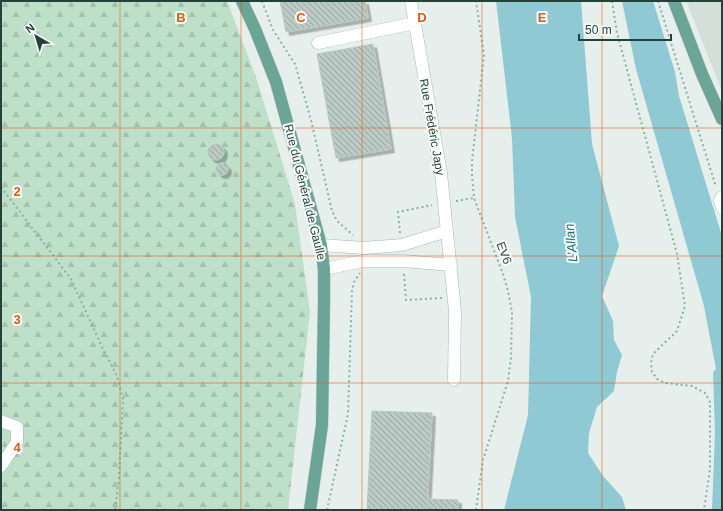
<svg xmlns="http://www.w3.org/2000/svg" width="723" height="511" viewBox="0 0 723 511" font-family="Helvetica,sans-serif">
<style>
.built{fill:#d4dfda}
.forest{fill:url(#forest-firs)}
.water{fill:#8ec9d4}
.building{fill:url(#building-back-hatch);stroke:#b8c9c2;filter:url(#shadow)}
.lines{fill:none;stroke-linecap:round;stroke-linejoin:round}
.minor-casing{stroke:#a8b8b2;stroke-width:13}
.major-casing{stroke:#c2cac8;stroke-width:13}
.path{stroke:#86b3a5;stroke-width:2;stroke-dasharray:2 3;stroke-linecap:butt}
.minor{stroke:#fff;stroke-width:12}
.major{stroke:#6aa596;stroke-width:12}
.grid{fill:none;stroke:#e8590c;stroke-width:1;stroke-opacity:0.55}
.labels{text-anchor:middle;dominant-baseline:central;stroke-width:4;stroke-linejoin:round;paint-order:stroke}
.street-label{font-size:12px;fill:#24423a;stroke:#f7fbf9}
.water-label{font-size:13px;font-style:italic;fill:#1c6f80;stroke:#f7fbf9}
.grid-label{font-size:13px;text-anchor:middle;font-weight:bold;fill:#e8590c;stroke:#f7fbf9;stroke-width:4;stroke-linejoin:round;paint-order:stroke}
</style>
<defs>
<pattern id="forest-firs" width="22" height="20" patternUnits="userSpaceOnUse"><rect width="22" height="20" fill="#bfe0c8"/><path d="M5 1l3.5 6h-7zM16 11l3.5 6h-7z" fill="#a4c1ad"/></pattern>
<pattern id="building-back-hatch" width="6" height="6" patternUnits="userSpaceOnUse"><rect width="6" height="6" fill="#bbcac4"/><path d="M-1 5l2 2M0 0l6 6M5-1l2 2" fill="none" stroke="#98a6a0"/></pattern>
<filter id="shadow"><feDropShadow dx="3.5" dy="3.5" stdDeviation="0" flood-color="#0004"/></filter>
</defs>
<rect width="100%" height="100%" fill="#e6efeb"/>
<path class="built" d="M686,1h36v90z"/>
<path class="forest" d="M1,1h226l29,76 39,127 15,108 -22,198h-287z"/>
<path class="water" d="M496,1h85l11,143 27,102 -17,50 11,25 1,19 8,15 -5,17 -3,19 -17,16 -8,26 -1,20 15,23 19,21 4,13h-122l24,-95 3,-118 -16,-80 -3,-79z
M622,1h31l22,71 4,24 43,140v274h-10l3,-78 -2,-60 3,-3 -12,-63 -68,-237z"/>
<path class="building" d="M280,1h85l3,17 -82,14z
M373,44l18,105 -55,9 -19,-104z
M208 152a8 8 0 1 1 16 0a8 8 0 1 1-16 0Z
M216 169a6 6 0 1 1 12 0a6 6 0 1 1-12 0Z
M372,411l60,2 -5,97h-60z
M428,499l30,1v10h-31z"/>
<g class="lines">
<g class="minor-casing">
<path id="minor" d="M411,1l30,172 14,138 -1,69
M318,43l97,-20
M722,197l-2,3 2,8
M321,245l43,3 38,-3 45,-14
M324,269l39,-8h40l48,4
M1,421l16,6v15l-16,24"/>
</g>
<g class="major-casing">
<path id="major" d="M242,1l13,28 21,53 45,163 3,24v32l-2,124 -12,85
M674,1l28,73 20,45"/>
</g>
<path class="path" d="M262,1l11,29 22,34 16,56 21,91 5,10 16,14
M612,1l5,32 60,221 8,52 -8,25 -24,23 -2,9 1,9 5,7 8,4 27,3 13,7 5,9v67l-6,41
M658,1l58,186
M1,187l70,92 32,70 13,25 7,24 -4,79 -4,33
M456,201l18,-3
M400,233l-2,-21 34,-7
M404,274l2,26 36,-2
M327,510l21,-96 4,-123 2,-9 6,-9
M476,510l7,-50 25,-79 3,-24 1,-45 -4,-21 -5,-17 -29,-76 -2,-22v-15l12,-106 -8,-54"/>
<use href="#minor" class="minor"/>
<use href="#major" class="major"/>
</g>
<path class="grid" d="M120,1v509M241,1v509M362,1v509M482,1v509M602,1v509M1,128h721M1,256h721M1,383h721"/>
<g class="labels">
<g class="street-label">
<text transform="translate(432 127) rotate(80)">Rue Frédéric Japy</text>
<text transform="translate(305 192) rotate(76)">Rue du Général de Gaulle</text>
<text transform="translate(504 253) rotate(69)">EV6</text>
</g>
<g class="water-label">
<text transform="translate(571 243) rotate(-96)">L'Allan</text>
</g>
</g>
<g class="grid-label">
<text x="181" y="22">B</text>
<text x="301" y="22">C</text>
<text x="422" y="22">D</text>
<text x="542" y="22">E</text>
<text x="17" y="196">2</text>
<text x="17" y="324">3</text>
<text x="17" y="452">4</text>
</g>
<rect width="723" height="511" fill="none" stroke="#24423a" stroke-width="4"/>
<g transform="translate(36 36) rotate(322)" stroke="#f7fbf9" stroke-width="3" paint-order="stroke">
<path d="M0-3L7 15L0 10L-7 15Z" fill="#24423a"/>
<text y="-6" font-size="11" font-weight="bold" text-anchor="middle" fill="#24423a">N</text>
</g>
<path d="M579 34v6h92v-6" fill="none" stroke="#24423a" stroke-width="2"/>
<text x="585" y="34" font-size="12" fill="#24423a" stroke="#f7fbf9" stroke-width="3" paint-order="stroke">50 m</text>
</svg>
